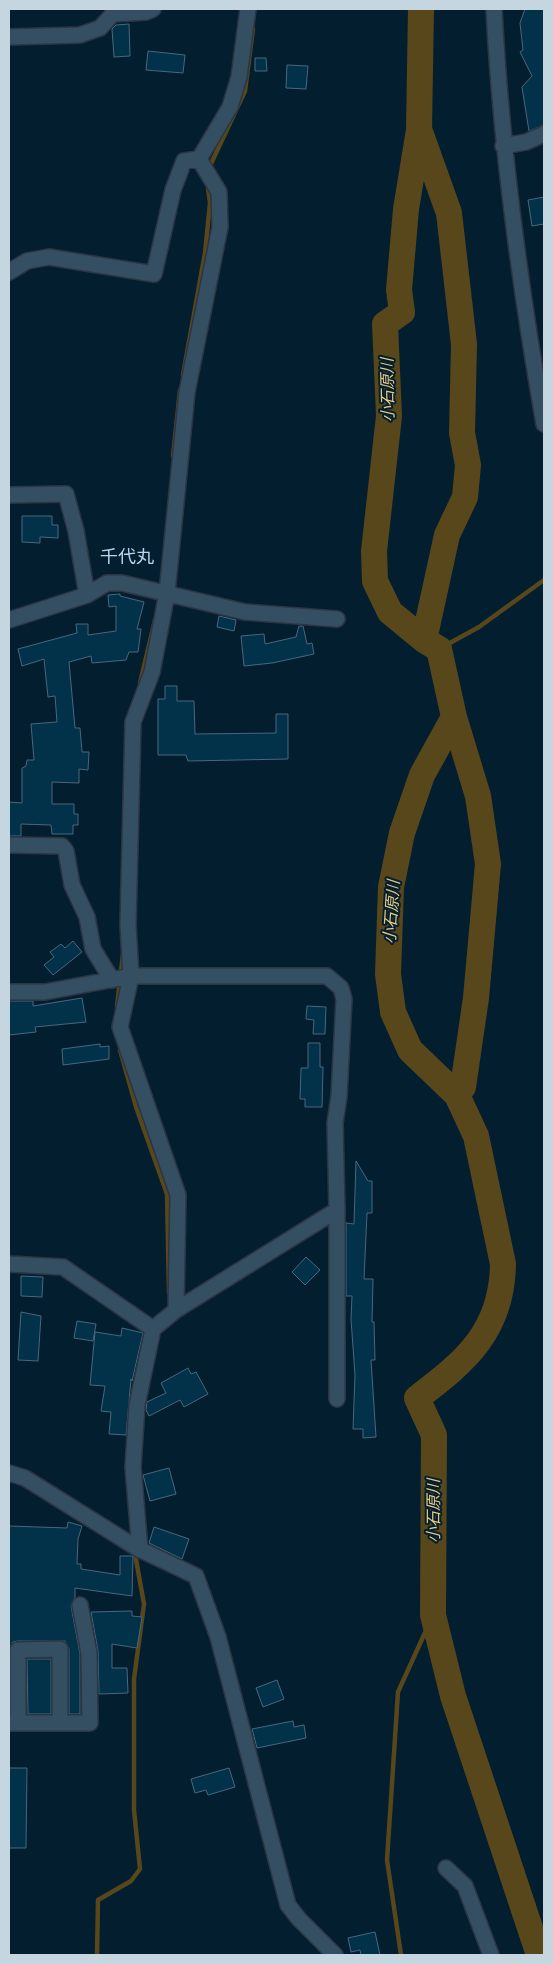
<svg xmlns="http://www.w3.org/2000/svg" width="553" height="1964" viewBox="0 0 553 1964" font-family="Inter,'Noto Sans JP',sans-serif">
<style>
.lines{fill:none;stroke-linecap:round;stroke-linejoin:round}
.stream{stroke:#58471a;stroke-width:4.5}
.river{stroke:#58471a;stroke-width:26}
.building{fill:#02314a;stroke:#4a677b}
.minor-casing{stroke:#2c3543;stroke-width:18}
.minor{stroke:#344f62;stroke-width:15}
.labels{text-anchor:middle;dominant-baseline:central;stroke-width:4;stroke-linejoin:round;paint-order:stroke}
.water-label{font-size:16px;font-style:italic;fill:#e9cb84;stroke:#031e2f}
.quarter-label{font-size:18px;fill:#b7d6ed;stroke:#031e2f}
</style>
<rect width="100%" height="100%" fill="#031e2f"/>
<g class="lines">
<path class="stream" d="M209,168l36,-77 8,-62
M183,375l22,-122 5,-50 -3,-23
M173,456l7,-66
M439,649l40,-22 65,-47
M140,683l15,-63
M117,1006l6,-52
M120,1050l16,57 31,87 2,99
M97,1955l1,-55 33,-19 9,-12 -6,-59v-131l10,-75 -9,-50
M401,1955l-14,-95 11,-168 35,-77"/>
<path class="river" d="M421,9l-2,121 -13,79 -7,81 3,22 -17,12 4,92 -15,135 1,30 15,31 34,28 15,9 15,68 24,79 10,68 -12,134 -13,89 -6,8
M420,132l29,81 15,131 -2,89 6,32 -3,32 -18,38 -23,105
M454,717l-32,58 -20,58 -11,54 -3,87 5,38 17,38 47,45 19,41 27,128c-1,67 -37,97 -86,134l17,37 -1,180 20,81 86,259"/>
</g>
<path class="building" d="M525,9h19v116l-15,6 -7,-44 10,-11 -12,-24 3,-2 -3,-27z
M129,24l1,32 -16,1 -2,-28 4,-4z
M148,51l37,4 -2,18 -37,-3z
M255,58h11l1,13h-12z
M287,65l21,1 -2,23 -20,-1z
M544,197v27l-12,2 -4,-26z
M22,516h30v9h6v13l-18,-1v6l-18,-1z
M120,594v2l24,6 -7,27h4l-3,23h-9l-3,8 -34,3 -1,-7 -22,6 6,66h5l2,24h7l-1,18 -9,-1v14l-27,-1v22h22v10h4v11h-5v9h-21l-1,-9 -30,-1v12h-12v-34l13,1v-35l4,-2 1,-6h7l-3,-36 26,-2 -2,-26 -7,1 -4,-38 -22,7 -4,-17 59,-16 -1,-9h12v11l28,-4v-25l-7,1 -1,-12z
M219,616l17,4 -2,11 -17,-4z
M299,626h4l4,18 5,-1 2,11 -42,9 -28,3 -3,-30 23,-2 1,10 31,-7z
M165,686h12v15h17l1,33 81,-1v-19h12v45l-100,2 -2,-6h-28v-56h7z
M73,941l9,11 -29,23 -9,-10 10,-8 -4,-5 11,-8 4,4z
M82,998l4,24 -51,5 1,5 -27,3v-34h24v5z
M307,1006l19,1 -1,27h-12l1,-14 -8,-1z
M308,1043h12v24h3l-1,40h-17v-8h-5l1,-31h7z
M100,1044v3l9,-1v13l-46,6 -1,-16z
M356,1161l12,20h4v32h-5l-3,66h9l-1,43h2l1,38h-4l5,77 -13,1v-9h-10l2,-54 -4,-56 1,-23h-6v-73l8,1z
M306,1257l14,13 -15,15 -13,-13z
M21,1276l22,1 -1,20 -21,-1z
M21,1312l20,4 -3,45 -20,-1z
M77,1321l19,3 -3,17 -19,-3z
M122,1328l21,5 -11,48 -1,-2 -5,56 -17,-1 2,-22 -10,-1 4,-25 -15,-1 5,-53 26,4z
M188,1368l3,6 5,-2 12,22 -24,13 -4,-7 -31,16 -3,-6 1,-8 19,-9 -5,-10z
M169,1468l7,26 -26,7 -7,-26z
M68,1522l14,4 -4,13 -1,25h4v5l39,6v-19h13l-1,40 -57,-8v9l-4,9 9,48v60h-11v-65l-4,-8h-47l-5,1 -4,7v-123l58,2z
M154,1527l35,12 -7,20 -33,-16z
M132,1611v5l10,1 -5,31 -25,-4v24h15l1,25 -29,1 -1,-43 -7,-39z
M27,1659h24v55h-23z
M277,1680l7,19 -21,8 -7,-19z
M293,1721l1,6 10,-2 2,13 -49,10 -5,-19z
M9,1768h18l-1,80h-17z
M229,1768l6,19 -27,8 -2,-5 -11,3 -4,-14z
M375,1932l5,23h-19l-1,-5 -9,2 -3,-14z"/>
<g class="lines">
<g class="minor-casing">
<path id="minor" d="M494,9c7,140 26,278 50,415
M9,37l71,-2 20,-7 13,-14 33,-2 7,-3
M503,146l23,-4 18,-8
M9,272l18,-11 22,-4 105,17 19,-84 11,-29 15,-2 31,-52 9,-30 9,-68
M9,495l57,-1 10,37 11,64
M9,620l78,-25 20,-12h15l123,29 92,7
M9,845l53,1 4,5 6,34 15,32 6,32 19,31
M9,992h36l86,-16h196l14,12 3,11 -5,97 -4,27 2,87v189
M9,1264l54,3 90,62
M176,1310l161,-100
M9,1473l16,5 112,70 59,28 22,61 70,268 11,14 36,36
M140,1550l-7,-83 4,-62 16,-76 23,-19 2,-115 -58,-168 11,-51 -3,-51 5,-203 19,-50 15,-79 20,-201 33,-165 -1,-35 -20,-33
M9,1723h81l-1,-70 -9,-48
M18,1723v-73l42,-1v74
M446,1868l19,18 26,69"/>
</g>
<use href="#minor" class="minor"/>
</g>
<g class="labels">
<g class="water-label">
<text transform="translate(387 390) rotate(-91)">小石原川</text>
<text transform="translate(391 912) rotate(-86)">小石原川</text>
<text transform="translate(433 1511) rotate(-90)">小石原川</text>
</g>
<g class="quarter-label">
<text x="127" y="556">千代丸</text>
</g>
</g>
<rect width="553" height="1964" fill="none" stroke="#c6d6e1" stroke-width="20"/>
</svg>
